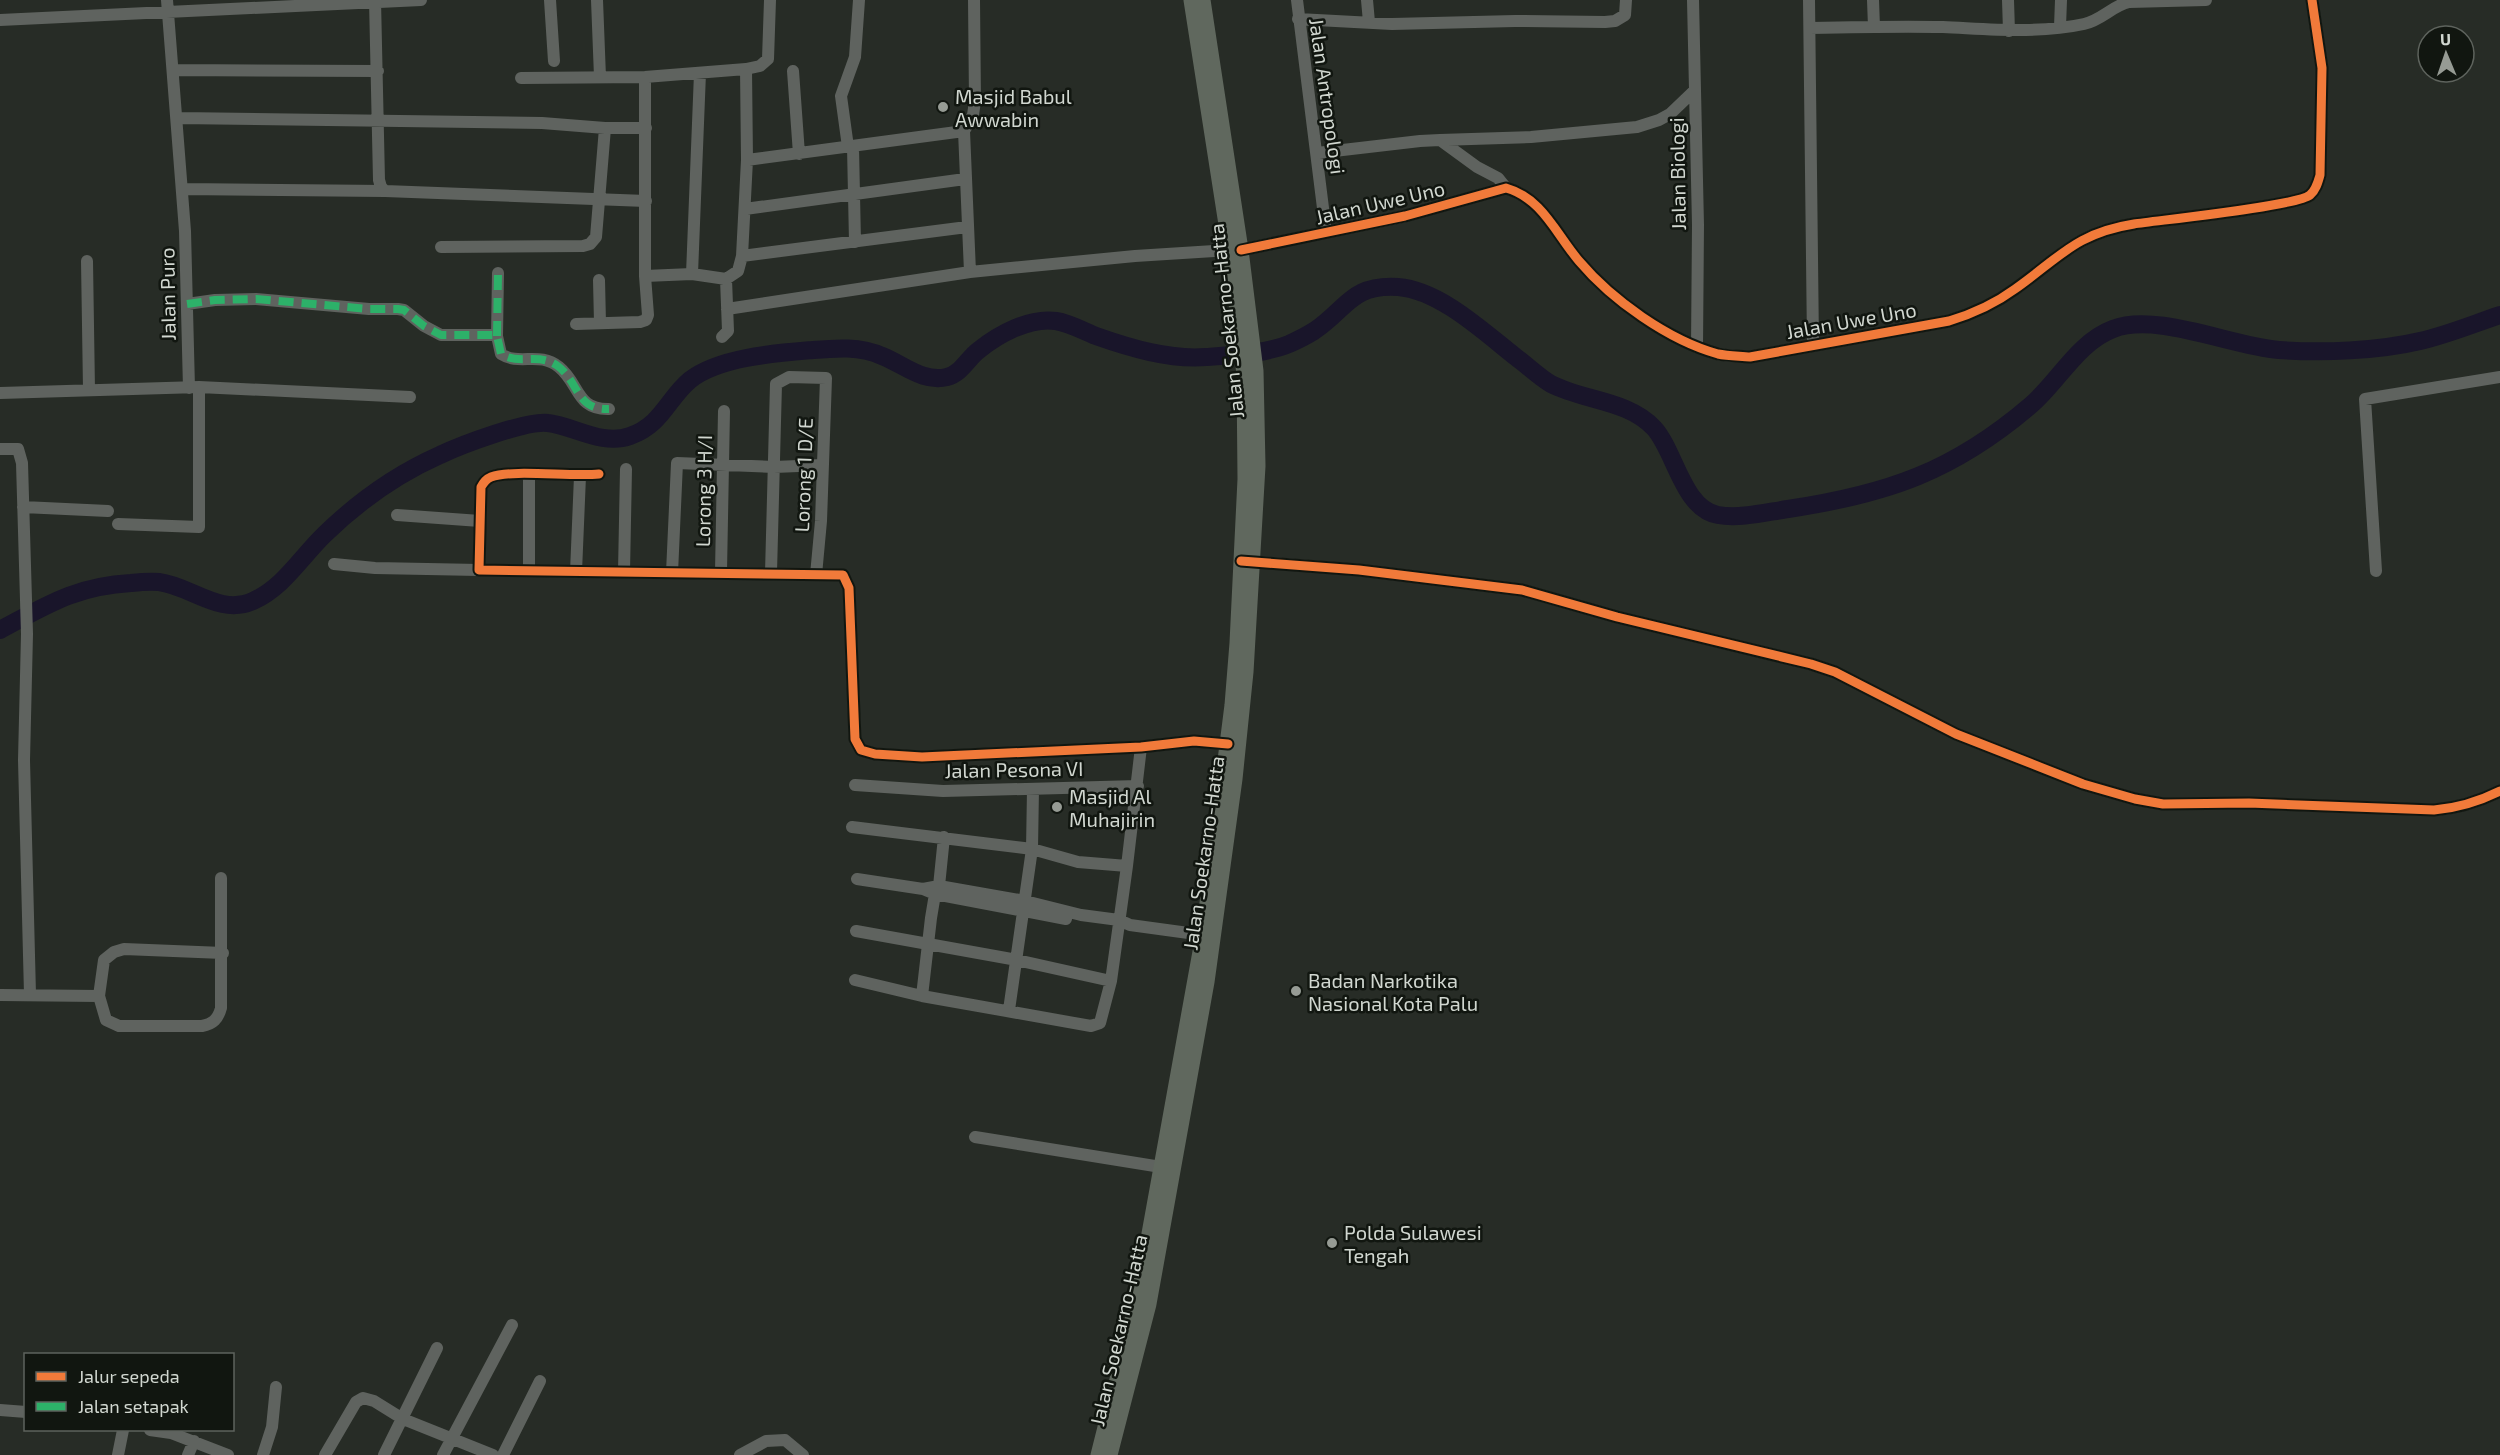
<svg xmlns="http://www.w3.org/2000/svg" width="2500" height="1455" viewBox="0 0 2500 1455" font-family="'Exo 2',sans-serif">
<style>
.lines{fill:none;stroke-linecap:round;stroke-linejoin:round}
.river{stroke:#19152a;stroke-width:18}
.minor{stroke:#5f635f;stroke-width:12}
.major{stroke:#60685e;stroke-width:15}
.quiet{stroke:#2db169;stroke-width:8;stroke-dasharray:15 8;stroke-linecap:butt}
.cycleway-casing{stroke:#111610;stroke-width:13}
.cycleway{stroke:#f17a3a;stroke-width:9}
.poi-dot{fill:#969b94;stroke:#111610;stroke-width:2}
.labels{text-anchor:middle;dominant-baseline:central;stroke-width:5;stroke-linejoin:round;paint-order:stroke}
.poi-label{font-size:20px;fill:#d1d7d0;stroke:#111610;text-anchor:start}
.street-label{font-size:20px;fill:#d1d7d0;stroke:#111610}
</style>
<rect width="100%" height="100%" fill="#272c26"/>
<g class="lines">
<path class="river" d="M0,630c47,-25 76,-44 131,-47 9,-1 19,-2 28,-1 32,4 61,34 94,19 31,-14 48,-44 72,-67 34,-33 72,-60 115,-79 21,-10 87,-35 108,-32 26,3 54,23 82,13 32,-11 38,-38 60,-56 29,-23 87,-27 123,-30 23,-2 47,-4 69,6 21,8 41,27 65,21 15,-4 21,-19 32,-27 20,-16 51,-33 77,-29 13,2 28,10 40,15 34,12 74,24 110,21 26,-2 59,-3 83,-13 9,-4 17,-8 25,-13 33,-22 37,-47 84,-44 42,3 87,46 119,71 11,8 22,19 34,26 33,17 77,16 103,44 21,23 29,81 64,87 22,4 49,-3 70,-6 100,-15 166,-38 243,-104 27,-23 47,-63 82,-76 43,-17 118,17 166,21 43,3 99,1 141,-9 27,-6 53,-17 80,-26"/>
<path class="minor" d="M167,0l18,231 4,157
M375,0l4,180 2,7 4,4 261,10
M550,0l4,61
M597,0l3,77
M1297,0l29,232
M1367,0l2,22
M1693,0l5,225 -1,122
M1809,0l4,344
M1873,0l1,27
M2008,0l1,31
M1298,19l94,5 123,-3 90,1 10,-1 10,-6 1,-15
M0,20l421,-20
M2060,27l1,-27
M1810,28c44,-1 88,-2 133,-1 47,2 95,7 141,-3 18,-4 28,-18 45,-22l77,-2
M173,70l205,1
M793,71l6,83
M521,78l124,-1 101,-8 14,-3 8,-7 2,-59
M178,118l364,5 63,5h41
M964,131l9,-16 2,-14 -1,-101
M1440,140l91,-3 106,-10 22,-7 11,-6 24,-23
M848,147l-7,-51 14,-39 4,-57
M853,147l2,95
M1317,153l103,-12 20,-1 37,27 21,11 8,10
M747,160l217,-29 6,141
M182,189l203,2
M745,209l220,-30
M441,247l142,-1 7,-2 6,-7 9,-109
M1241,250l164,-34 101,-28c36,10 50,46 73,73 33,39 89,79 139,93 10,2 22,2 32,3l199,-36c23,-7 47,-18 66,-32 44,-31 61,-56 119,-65 27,-4 163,-18 176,-29 6,-5 8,-13 10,-20l2,-107 -10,-68
M742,256l225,-29
M87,261l2,129
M692,274l8,-201
M645,276l47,-2 34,5 12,-8 4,-15 5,-96 -1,-91
M599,280l1,43
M187,304l28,-4 41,-1 113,10h29l6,1 20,16 17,9h53l3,1 4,18c19,12 38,-3 58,13 21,17 17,43 50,42
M727,309l243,-37 165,-16 95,-6
M576,324l64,-2 6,-2 2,-5 -3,-39v-199
M497,336l1,-63
M722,337l6,-6 -2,-52
M0,393l199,-6 211,10
M0,449h18l4,14 5,171 -3,126 6,234
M599,474c-27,3 -87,-5 -108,3 -5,2 -7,5 -10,10l-2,83 364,5 6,13 6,151 6,11 14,4 47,3 219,-10 53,-6 34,3
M23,507l85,4
M397,515l83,6
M118,524l81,3v-140
M1245,561l114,9 163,20 95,27 194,47 24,8 121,62 127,50 52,15 28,5 86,-1 185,7c24,-2 44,-8 66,-19
M334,564l41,4 104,2
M529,571v-97
M2376,571l-11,-172 135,-22
M576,572l4,-96
M624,572l2,-103
M721,572l3,-161
M672,573l5,-110 97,4 49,-2
M771,573l5,-189 13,-7 37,1 -5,143 -5,54
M855,785l88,6 195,-5
M852,827l180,22 46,13 49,4
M857,879l66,10 12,5 131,25
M923,889l16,-3 86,15 56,14 38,5 11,5 73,10
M856,931l161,29 94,21
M855,980l67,16 169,30 9,-3 11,-42 16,-115 14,-119
M0,995l99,1 5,-36 10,-8 10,-3 99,4
M99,996l7,24 13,6h83c11,-2 16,-7 19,-18v-130
M922,996l9,-78 4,-24 4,-8 5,-49
M1009,1010l23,-161 1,-60
M975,1137l186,30
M0,1410l26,2
M150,1430l21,3 57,22
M118,1455l5,-25
M188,1455l6,-14
M263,1455l9,-28 4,-40
M325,1455l31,-53 7,-4 11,3 29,18 90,36
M384,1455l53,-107
M443,1455l69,-130
M503,1455l37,-74
M740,1455l26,-14 19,-1 18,15"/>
<path class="major" d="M1098,1455l39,-155 66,-365 29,-230 5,-62 8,-164 -1,-104 -14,-125 -39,-250
M1110,1455l39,-151 58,-322 28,-203 11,-107 12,-206 -2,-95 -15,-121 -38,-250"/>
<path class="quiet" d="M187,304l28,-4 41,-1 113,10h29l6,1 20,16 17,9h53l3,1 4,18c19,12 38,-3 58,13 21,17 17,43 50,42
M497,336l1,-63"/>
<g class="cycleway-casing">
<path id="cycleway" d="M1241,250l164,-34 101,-28c36,10 50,46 73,73 33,39 89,79 139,93 10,2 22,2 32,3l199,-36c23,-7 47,-18 66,-32 44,-31 61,-56 119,-65 27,-4 163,-18 176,-29 6,-5 8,-13 10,-20l2,-107 -10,-68
M599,474c-27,3 -87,-5 -108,3 -5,2 -7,5 -10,10l-2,83 364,5 6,13 6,151 6,11 14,4 47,3 219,-10 53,-6 34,3
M1241,561l118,9 163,20 95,27 194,47 24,8 121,62 127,50 52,15 28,5 86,-1 185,7c24,-2 44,-8 66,-19"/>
</g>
<use href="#cycleway" class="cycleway"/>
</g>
<g class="poi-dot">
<circle cx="943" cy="107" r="6"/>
<circle cx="1057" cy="807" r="6"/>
<circle cx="1296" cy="991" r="6"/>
<circle cx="1332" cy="1243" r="6"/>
</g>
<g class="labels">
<g class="poi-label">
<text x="955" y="96">Masjid Babul<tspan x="955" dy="23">Awwabin</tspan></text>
<text x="1069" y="796">Masjid Al<tspan x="1069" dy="23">Muhajirin</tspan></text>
<text x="1308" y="980">Badan Narkotika<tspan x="1308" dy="23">Nasional Kota Palu</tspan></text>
<text x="1344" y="1232">Polda Sulawesi<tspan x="1344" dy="23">Tengah</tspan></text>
</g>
<g class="street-label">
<text transform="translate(1328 96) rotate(82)">Jalan Antropologi</text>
<text transform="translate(1677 174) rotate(-91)">Jalan Biologi</text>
<text transform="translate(1380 202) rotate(-13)">Jalan Uwe Uno</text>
<text transform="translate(167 294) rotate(-91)">Jalan Puro</text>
<text transform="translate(1851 320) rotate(-10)">Jalan Uwe Uno</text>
<text transform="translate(1226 321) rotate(-96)">Jalan Soekarno-Hatta</text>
<text transform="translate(803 475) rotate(-88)">Lorong 1 D/E</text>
<text transform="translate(703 491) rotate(-89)">Lorong 3 H/I</text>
<text transform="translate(1014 769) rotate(-1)">Jalan Pesona VI</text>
<text transform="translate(1203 853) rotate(-82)">Jalan Soekarno-Hatta</text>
<text transform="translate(1118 1330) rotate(-77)">Jalan Soekarno-Hatta</text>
</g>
</g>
<rect x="24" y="1353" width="210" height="78" fill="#111610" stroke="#5e635d" stroke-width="1.5"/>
<rect x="36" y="1372" width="30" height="9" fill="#f17a3a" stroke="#5e635d" stroke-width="1.5"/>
<text x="78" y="1383" font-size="18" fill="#d1d7d0">Jalur sepeda</text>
<rect x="36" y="1402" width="30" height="9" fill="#2db169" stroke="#5e635d" stroke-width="1.5"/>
<text x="78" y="1413" font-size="18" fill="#d1d7d0">Jalan setapak</text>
<g transform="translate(2446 54) rotate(358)"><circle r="28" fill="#111610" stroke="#5e635d" stroke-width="1.5"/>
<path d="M0-4.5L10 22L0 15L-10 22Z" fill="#969b94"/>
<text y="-9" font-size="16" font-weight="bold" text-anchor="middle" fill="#d1d7d0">U</text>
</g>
</svg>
